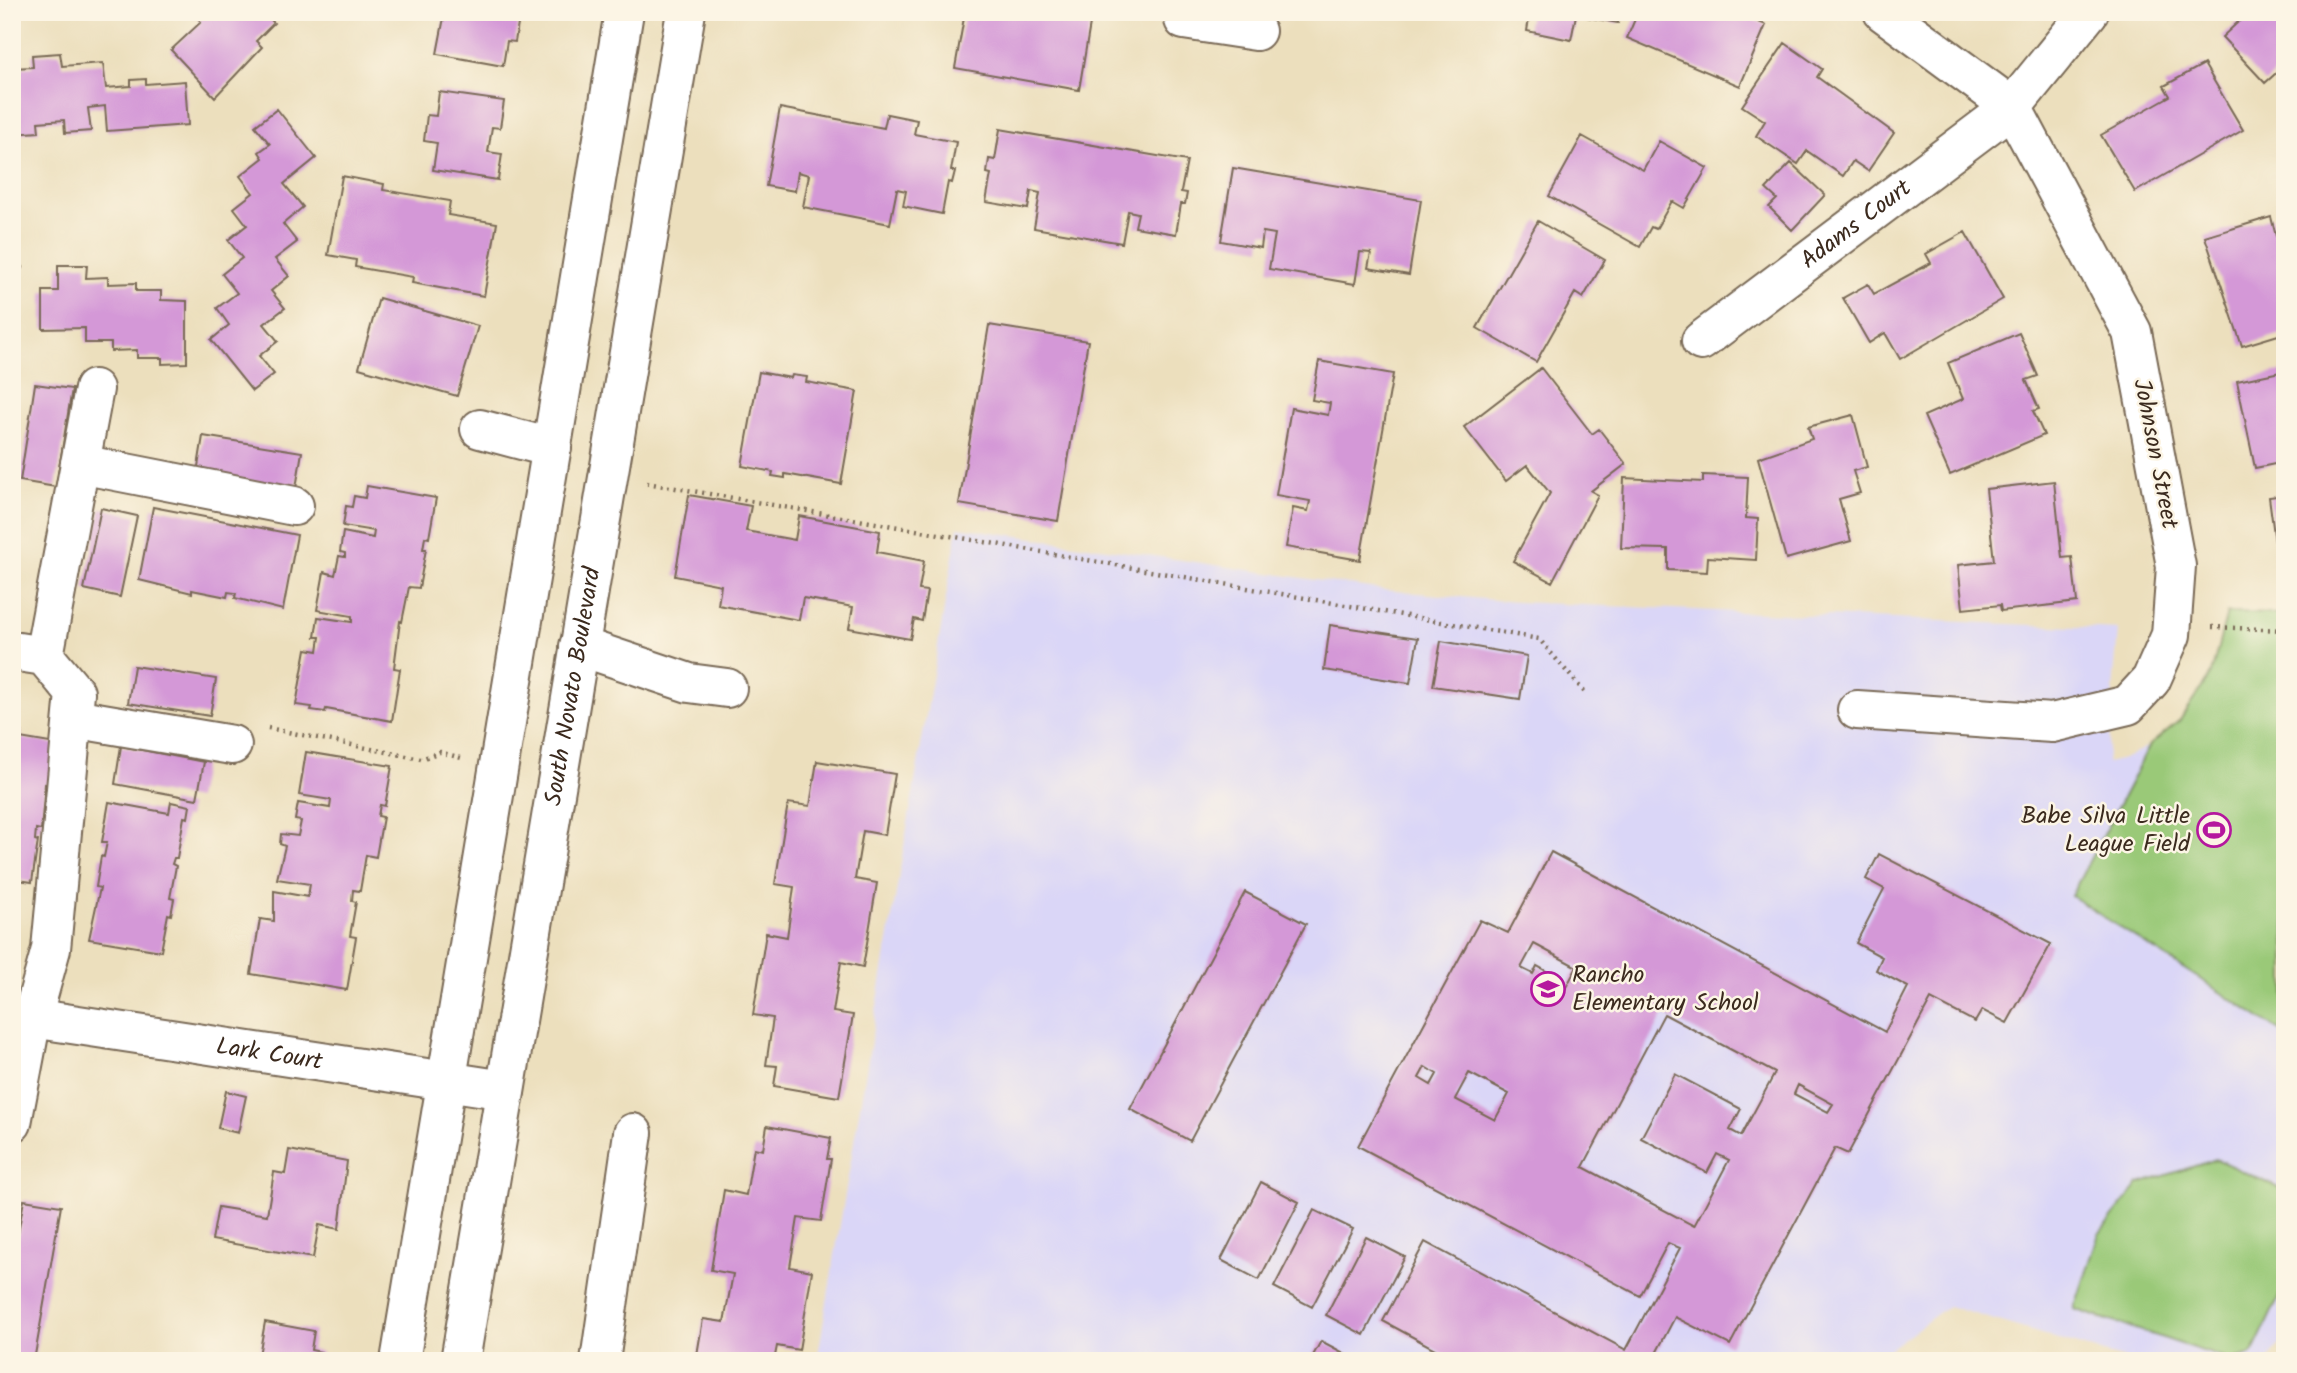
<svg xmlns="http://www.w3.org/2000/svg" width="2297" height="1373" viewBox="0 0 2297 1373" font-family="Kalam,sans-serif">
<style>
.built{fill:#dad6f7}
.green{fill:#9ac978;stroke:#6a7a4b;stroke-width:2}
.building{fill:#d498d7;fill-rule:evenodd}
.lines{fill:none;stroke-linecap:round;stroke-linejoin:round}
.minor-casing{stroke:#796956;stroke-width:42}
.major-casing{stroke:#796956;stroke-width:42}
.path{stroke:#796956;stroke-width:4.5;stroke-dasharray:2 5;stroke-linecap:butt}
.minor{stroke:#fff;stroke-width:38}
.major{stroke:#fff;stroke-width:38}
.labels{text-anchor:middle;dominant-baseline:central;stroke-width:5;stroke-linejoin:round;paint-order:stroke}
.street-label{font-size:24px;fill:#3b2a1e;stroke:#fcf5e5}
.poi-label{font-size:24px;fill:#3b2a1e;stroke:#fcf5e5;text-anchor:end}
</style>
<rect width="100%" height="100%" fill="#fcf5e5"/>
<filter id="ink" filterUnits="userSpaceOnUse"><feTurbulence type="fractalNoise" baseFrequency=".0143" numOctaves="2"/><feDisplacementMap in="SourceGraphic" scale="14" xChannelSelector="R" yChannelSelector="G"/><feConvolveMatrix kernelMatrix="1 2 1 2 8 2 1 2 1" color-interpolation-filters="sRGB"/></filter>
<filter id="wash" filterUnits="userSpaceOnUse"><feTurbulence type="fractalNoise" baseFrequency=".00686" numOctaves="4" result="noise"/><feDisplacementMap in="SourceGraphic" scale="28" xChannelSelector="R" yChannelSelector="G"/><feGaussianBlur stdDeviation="1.57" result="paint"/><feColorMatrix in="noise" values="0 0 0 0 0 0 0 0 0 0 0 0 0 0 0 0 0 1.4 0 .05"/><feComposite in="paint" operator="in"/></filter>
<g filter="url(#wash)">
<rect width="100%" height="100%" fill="#ecdfbd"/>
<path class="built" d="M958,527l425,63 133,12 602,27 -11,134 17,-4 26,-14 -79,151 214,138v302l-17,25h-137l-183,-55 -75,55h-1056z"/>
<path class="green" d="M2227,613l58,1v420l-214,-138 79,-151 30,-25 31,-46z
M2216,1159l69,32v93l-33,70 -22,6 -156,-51 25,-75 40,-50z"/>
<g id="blocks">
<path class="building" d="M193,12h71l10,11 -18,18 6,6 -47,50 -44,-47 30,-28z
M445,12h83l-1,7 -8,-1 -4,24 -8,-1 -4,25 -66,-12z
M965,12l30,5 1,-5h96l-13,78 -124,-22z
M1530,12h90l-2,11 -42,-8 -5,25 -44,-9z
M1638,12h98l30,13 -26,61 -113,-48z
M2249,12h36v53l-20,18 -43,-46z
M1785,43l37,26 -5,8 77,56 -26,38 -15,-10 -10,15 -36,-25 -9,13 -42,-28 9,-15 -23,-15z
M60,53l2,13 41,-3 3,25 25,-2v-6l15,-1v5l39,-3 3,44 -81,6 -2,-25 -17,2 3,23 -26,2 -1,-13 -26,2 1,10 -27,2v-66l21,-1 -1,-12z
M2204,64l39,66 -108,62 -34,-57 69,-39 -6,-10z
M439,92l65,9 -4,27 -8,-1 -4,25 14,2 -4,26 -65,-10 4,-27 -13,-2 3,-26 9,1z
M780,108l104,20 3,-14 30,6 -3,14 42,8 -5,29h4l-3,12 -4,-1 -6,32 -39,-8 3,-15 -9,-2 -7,35 -87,-17 6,-32 -11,-3 -3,19 -29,-5z
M277,109l39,49 -32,26 19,23 -20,17 14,18 -22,17 14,17 -18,15 14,17 -21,16 14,17 -19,15 15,18 -22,17 -41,-51 18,-15 -12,-17 20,-15 -15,-19 20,-16 -14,-18 19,-15 -13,-17 19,-15 -13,-17 23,-18 -4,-6 11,-8 -15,-18z
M1000,129l187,32 -6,31 6,1 -2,11h-4l-5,30 -41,-7 3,-14 -10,-2 -6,32 -88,-15 6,-35 -9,-2 -3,18 -42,-7 5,-28 -4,-1 2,-14 6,1z
M1582,136l61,34 16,-29 48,27 -23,40 -12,-7 -16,28 -5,-2 -11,20 -91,-51z
M1791,163l34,32 -33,35 -23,-23 8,-8 -11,-10z
M1233,168l188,32 -12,75 -41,-7 3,-15 -11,-1 -5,32 -86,-15 6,-35 -12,-2 -2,16 -40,-7z
M342,176l42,8 -1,6 67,11 -2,14 49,8 -13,73 -72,-13 1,-6 -58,-10 1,-7 -28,-5z
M2271,217l5,19 9,-2v46l-3,1 3,52 -43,13 -37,-109z
M1538,221l67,39 -22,38 -8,-5 -39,69 -59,-34z
M1965,232l38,67 -103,60 -15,-26 -16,10 -26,-45 25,-14 6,10 57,-31 -5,-9z
M12,256l11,11 -11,11z
M58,265h29l-1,13 22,-1v7l28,-1v8h25v9l26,1v62l-25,1v-6h-25v-8l-26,1v-8h-26v-15l-42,1v-38h15z
M379,298l99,28 -21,70 -98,-28z
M989,325l99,16 -30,180 -99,-17z
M2019,333l19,43 -12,4 13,29 -6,2 11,24 -94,40 -26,-59 39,-17 -15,-36z
M1319,361l74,13 -33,186 -74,-13 7,-39 15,3 2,-10 -34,-6 15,-87 37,7 2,-12 -18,-3z
M1541,368l51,66 7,-5 27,35 -35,27 7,4 -46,87 -39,-21 37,-68 -23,-28 -21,16 -42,-54z
M2285,371v91l-30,6 -18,-87z
M759,372l32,6 1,-3 15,2 -1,5 51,9 -16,93 -56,-10v4l-13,-2 1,-4 -31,-6z
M35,384l37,5 -16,98 -36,-6z
M1853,415l14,52 -14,4 7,22 -21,6 12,42 -65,18 -28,-101 54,-19 -4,-12z
M203,436l99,16 -6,36 -99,-15z
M1703,475l45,2 -2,41 12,1 -2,41 -48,-3 -1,15 -39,-2v-21l-47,-1 3,-70 79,4z
M2054,481l8,77 10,-1 5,45 -76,9 -1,-6 -37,4 -5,-44 36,-4 -8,-72z
M367,486l69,12 -7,40 -4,-1 -2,12h3l-7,39 -10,-1 -7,35 -2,-1 -6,47 6,1 -8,52 -66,-12 -1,3 -14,-2 1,-3 -16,-2 10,-56 12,2 2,-14h-5l3,-20 34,5v-6l-35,-6 7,-38 11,3 4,-19 6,1v-4l-5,-1 3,-20 30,6 1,-7 -31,-5 3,-20 6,1 2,-11 11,2z
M689,495l62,11 -5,25 49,9 4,-24 81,15 -3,21 47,9 -5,29 8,1 -5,30 -8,-2 -4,20 -61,-11 4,-21 -50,-9 -4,22 -81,-15 3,-20 -46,-9z
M2285,495v61l-8,1 -8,-60z
M153,507l144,28 -14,75 -48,-12 1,-5 -8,-1 -1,5 -35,-7v3l-53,-13z
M101,508l36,8 -17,81 -36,-8z
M1330,625l88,13 -8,45 -86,-13z
M1441,641l86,15 -7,43 -87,-13z
M134,666l82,13 -6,37 -82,-13z
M12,730l10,2 -2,6 36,6 -6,41 -5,-1 -4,46 -5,-1 -1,11 3,1 -6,41 -20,-3z
M121,746l83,16 -7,37 -82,-15z
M306,752l86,14 -7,40 -5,-1 -2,11 5,1 -7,40 -10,-2 -6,36 -7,-1 -1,11 4,1 -6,34 6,1 -9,53 -96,-16 9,-55 14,2v-30l34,6 2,-13 -33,-5 8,-33 -5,-2 1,-10 17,2 3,-15 -6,-1 3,-17 32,5 1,-8 -32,-5z
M817,761l78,13 -10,61 -22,-4 -8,48 22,4 -14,84 -22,-5 -8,50 20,3 -14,82 -65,-11 3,-20 -11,-1 7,-47 -20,-3 13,-82 21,4 7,-50 -19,-3 13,-81 22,3z
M109,802l60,11 2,-11 19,4 -2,12 -4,-1 -7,41h-3l-2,6 4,2 -6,32 4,1 -3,16 -3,-1 -7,37 -72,-12 11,-51 -4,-1 5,-31 3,1 3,-15h-5z
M1551,852l334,180 23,-45 -32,-17 6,-13 -26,-14 28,-54 -18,-10 13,-25 172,90 -44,79 -25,-13 -7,12 -44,-23 -83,155 -13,-6 -105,197 -55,-28 -23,44h-195l-74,-40 42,-79 201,108 54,-102 -12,-5 -28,53 -282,-150 122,-226 28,13zM1534,944l43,23 -13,24 -15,-8 4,-8 -16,-9 -4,8 -12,-6zM1664,1014l111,59 -34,63 -11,-6 11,-21 -66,-35 -34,64 66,35 10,-19 12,6 -35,66 -111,-59zM1425,1067l12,7 -6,11 -12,-7zM1469,1073l40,21 -14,26 -40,-21zM1798,1085l35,19 -5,8 -34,-18z
M1245,892l61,32 -116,217 -60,-32z
M226,1091l20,5 -8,37 -20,-5z
M767,1126l64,12 -4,21h4l-10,62 -23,-3 -8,49 22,4 -13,79 -22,-4 -3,15h-78l7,-42 21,3 9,-48 -22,-4 13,-80 22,5 8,-47 9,2z
M289,1150l58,11 -8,68 -20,-4 -6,33 -101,-18 6,-33 49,8 7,-43 11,2z
M1261,1182l38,20 -40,78 -38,-20z
M24,1200l37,6 -27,155h-22v-94z
M1314,1210l39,19 -41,78 -38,-20z
M1366,1237l39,20 -41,78 -38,-20z
M265,1322l49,9 -3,19 10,2 -2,9h-61z
M1321,1341l38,20h-49z"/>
</g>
</g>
<g filter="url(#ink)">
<use href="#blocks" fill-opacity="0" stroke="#796956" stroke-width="2"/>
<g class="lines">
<g class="minor-casing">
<g id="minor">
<path d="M1184,20l72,11"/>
<path id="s1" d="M1701,341l311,-234 77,-95"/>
<path d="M480,429l72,19"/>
<path d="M80,464l214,42"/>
<path d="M579,646l110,37 38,5"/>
<path d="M12,651l32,5 31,37 -24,256 -19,69 -20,105"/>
<path d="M44,656l50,-267"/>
<path d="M1857,710l195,13 76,-18 23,-25 20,-45 5,-69 -44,-234 -120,-225 -129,-95"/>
<path d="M73,718l159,27"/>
<path id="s2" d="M32,1018l473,72"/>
<path d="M600,1361l33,-228"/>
</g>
</g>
<g class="major-casing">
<g id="major">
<path d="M400,1361l224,-1349"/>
<path id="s3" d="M460,1361l226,-1349"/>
</g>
</g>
<path class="path" d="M647,483l892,156 48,56
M2212,627l73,3
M268,728l153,31 19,-7 21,6"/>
<use href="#minor" class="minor"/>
<use href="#major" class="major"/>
</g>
</g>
<defs>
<g id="stadium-ring" transform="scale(1.75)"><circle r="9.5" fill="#fcf5e5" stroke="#b5179e" stroke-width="1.5"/><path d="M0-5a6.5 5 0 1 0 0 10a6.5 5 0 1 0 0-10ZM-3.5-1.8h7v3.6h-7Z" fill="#b5179e"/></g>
<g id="school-ring" transform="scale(1.75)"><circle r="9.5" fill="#fcf5e5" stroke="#b5179e" stroke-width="1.5"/><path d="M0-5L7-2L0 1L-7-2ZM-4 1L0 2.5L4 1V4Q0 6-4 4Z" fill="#b5179e"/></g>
</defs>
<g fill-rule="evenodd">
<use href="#stadium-ring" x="2214" y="830"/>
<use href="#school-ring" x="1548" y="989"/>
</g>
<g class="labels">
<g class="street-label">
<text stroke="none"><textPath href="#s1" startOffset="194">Adams Court</textPath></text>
<text transform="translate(2155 454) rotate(79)">Johnson Street</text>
<text stroke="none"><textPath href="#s3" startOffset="684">South Novato Boulevard</textPath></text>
<text stroke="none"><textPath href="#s2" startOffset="240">Lark Court</textPath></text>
</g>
<g class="poi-label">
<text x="2190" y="816">Babe Silva Little<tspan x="2190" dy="28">League Field</tspan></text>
<text x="1572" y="975" text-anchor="start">Rancho<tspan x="1572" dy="28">Elementary School</tspan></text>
</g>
</g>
<rect width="2297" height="1373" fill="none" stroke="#fcf5e5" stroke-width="42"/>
</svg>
